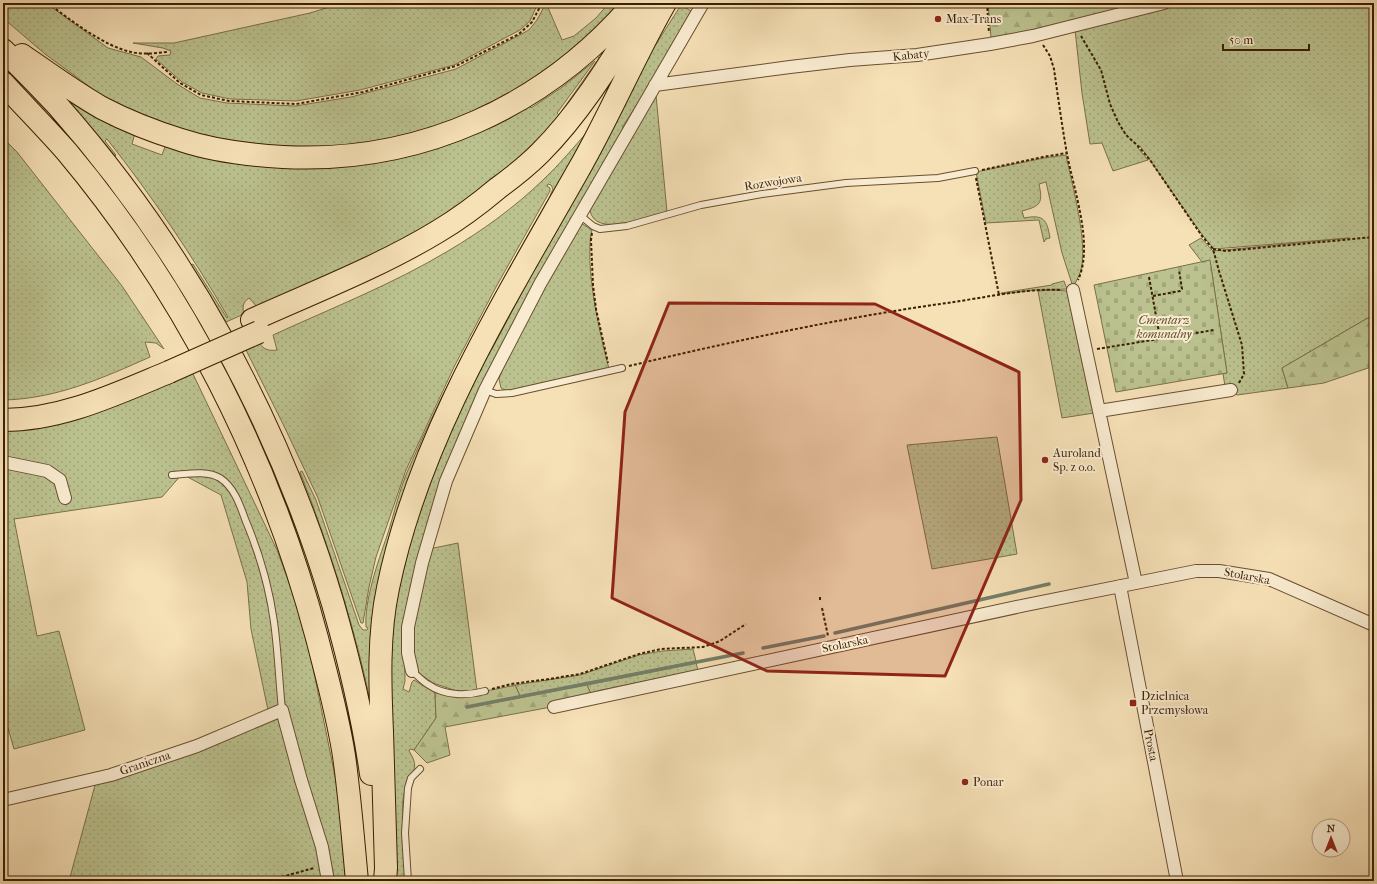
<svg xmlns="http://www.w3.org/2000/svg" width="1377" height="884" viewBox="0 0 1377 884" font-family="'IM FELL French Canon',serif">
<style>
.grass{fill:url(#grass-dots);stroke:#7a7049;fill-rule:evenodd}
.forest{fill:url(#forest-firs);stroke:#7a7049}
.cemetery{fill:url(#cemetery-stones);stroke:#7a7049}
.lines{fill:none;stroke-linecap:round;stroke-linejoin:round}
.stream{stroke:#757e68;stroke-width:3.5}
.lane-casing{stroke:#694f30;stroke-width:8}
.street-casing{stroke:#694f30;stroke-width:14}
.highway-casing{stroke:#3a1f03;stroke-width:24}
.path{stroke:#3a1f03;stroke-width:2;stroke-dasharray:3 2;stroke-linecap:butt}
.lane{stroke:#f9ebd0;stroke-width:6}
.street{stroke:#f9ebd0;stroke-width:12}
.highway{stroke:#f6e0b6;stroke-width:22}
.highway-bridge-casing{stroke:#3a1f03;stroke-width:24;stroke-linecap:butt}
.highway-bridge{stroke:#f6e0b6;stroke-width:22}
.marked{fill:#8f2418;fill-opacity:0.2;stroke:#8f2418;stroke-width:3;stroke-linejoin:round}
.poi-dot{fill:#8f2418;stroke:#f9ebd0;stroke-width:1.5}
.labels{text-anchor:middle;dominant-baseline:central;stroke-width:4;stroke-linejoin:round;paint-order:stroke}
.poi-label{font-size:12px;fill:#3a1f03;stroke:#f9ebd0;text-anchor:start}
.street-label{font-size:12px;fill:#3a1f03;stroke:#f9ebd0}
.park-label{font-size:12px;font-style:italic;fill:#61502d;stroke:#f9ebd0}
</style>
<defs>
<pattern id="grass-dots" width="8" height="8" patternUnits="userSpaceOnUse"><rect width="8" height="8" fill="#bbc28f"/><path d="M2 2h.1M6 6h.1" fill="none" stroke="#a2a67a" stroke-width="1.8" stroke-linecap="round"/></pattern>
<pattern id="forest-firs" width="22" height="20" patternUnits="userSpaceOnUse"><rect width="22" height="20" fill="#bbc28f"/><path d="M5 1l3.5 6h-7zM16 11l3.5 6h-7z" fill="#a2a67a"/></pattern>
<pattern id="cemetery-stones" width="16" height="16" patternUnits="userSpaceOnUse"><rect width="16" height="16" fill="#bbc28f"/><path d="M2 7V4a2 2 0 0 1 4 0v3zM10 15v-3a2 2 0 0 1 4 0v3z" fill="#a2a67a"/></pattern>
</defs>
<rect width="100%" height="100%" fill="#f6e0b6"/>
<filter id="stains"><feTurbulence type="fractalNoise" baseFrequency=".005" numOctaves="4"/><feColorMatrix values="0 0 0 0 .2 0 0 0 0 .09 0 0 0 0 .02 0 0 0 .5 -.17"/></filter>
<radialGradient id="worn" r=".72"><stop offset=".6" stop-color="#630" stop-opacity="0"/><stop offset="1" stop-color="#630" stop-opacity=".3"/></radialGradient>
<path class="grass" d="M3,3h43l62,45 33,9 36,27 23,14 27,5 68,3 56,-9 105,-28 73,-39 8,-10 9,-17 16,37 12,-4 22,-18 13,-15h12l-36,40 -69,48 -67,31 -43,16 -56,10 -127,-4 -70,-22 -48,-24 -60,-44 -42,-36z
M342,3h196l-8,18 -10,9 -66,35 -94,25 -64,11 -66,-2 -28,-6 -20,-11 -26,-23 2,-3 12,-1 1,-4 -8,-3 -30,-5h41l136,-30z
M1168,3h206v313l-8,3 -84,49 6,20 -51,7 -12,-9 -2,-12 4,-1 -17,-112 -8,1 -13,-17 12,-7 12,13 136,-13 -135,11 -11,-13 -63,-90 -3,1 11,13 -35,11 -11,-28 -12,1 -8,-51 -7,-63z
M681,5l10,6 -40,72 -28,43 -2,16 -148,262 -69,229 1,48 -2,8 6,3 3,-10 2,-2 21,13 1,25 -22,32 -4,-1 -1,2c14,21 -2,23 -5,43 -2,7 -1,15 -1,22 0,22 1,43 3,65h-13l-7,-240 41,-166 60,-128 5,2 152,-286z
M628,21l-79,112 -107,89 -183,87 -10,-11c-6,4 -7,9 -5,16l-18,8 -35,-57 2,-1 34,54 1,-1c-36,-62 -76,-121 -121,-178l-2,2 11,14 -1,1 -66,-75 157,71 224,-8zM596,55l3,3 -40,57 -2,-2 38,-52 -34,27 -30,20 -1,-2 29,-19 37,-30 -1,-1zM135,133l31,11 -4,11 -30,-11z
M656,95l11,117c-18,4 -73,27 -77,-2z
M588,131l-157,299 -58,284c-17,-83 -42,-163 -73,-242l2,-1 14,29 30,87 13,38 4,5h4l1,-2 -2,-1c-2,-25 12,-66 21,-91 7,-22 12,-45 21,-66 41,-94 90,-183 141,-272l4,-9 -2,-4 -3,-1 -1,2 3,2v3l-54,96 -41,78 -49,105 -30,87 -7,30 -6,36h-2l-43,-125 -35,-74 -37,-74 14,-7c3,7 10,8 17,7l-4,-15c59,-27 120,-51 175,-84 34,-20 67,-44 95,-71 16,-15 31,-33 45,-49z
M3,138l14,14 105,134 42,63 -8,-6 -11,-1 5,15c-47,21 -94,42 -147,43z
M1066,155c6,31 22,85 15,115 -2,6 -5,12 -8,17l-11,-34 -16,-71 -7,2c4,19 2,22 -17,27l2,7c20,-4 23,2 26,20l-4,1 -2,3 -5,-22 -53,3 -10,-51 68,-14z
M581,223l11,7c-3,11 -2,22 -2,33 2,37 10,70 19,106l-100,22 -4,-1 -4,-2 -2,-9 2,-6 13,-31z
M1064,281l3,8 -31,1 -35,4v-1l51,-8v-1z
M1053,290l14,1 27,122 -32,5 -24,-127z
M193,374l84,176 23,63 12,50 26,128 8,90h-277l28,-103 172,-63 -18,-86 -4,-47 -26,-87 -39,-21 -20,23 -148,22 23,117 22,-5 26,99 -71,19 -11,-38v-282l152,-42z
M997,437l20,117 -85,15 -25,-124z
M458,543l19,148h-20l-24,-8 -14,-10 -6,-11 -4,-35 20,-78z
M693,649l3,12 -176,35 -5,-11 65,-10 59,-20 23,-4z
M696,663l2,7 -101,21 -6,3 -4,-9z"/>
<path class="forest" d="M988,3h171l-166,37 -2,-3z
M1374,316v50l-50,17 -36,5 -6,-20 84,-49z
M515,685l5,11 -54,11v1l121,-23 4,9 -40,13 -106,20 5,28 -23,8 -13,-13 22,-32 -1,-25c28,3 54,-2 80,-8z"/>
<path class="cemetery" d="M1210,260l17,113 -111,19 -22,-107z"/>
<g class="lines">
<path class="stream" d="M835,633l214,-49
M763,648l61,-12
M467,707l276,-54"/>
<g class="lane-casing">
<path id="lane" d="M581,216l12,10 7,3 27,-3 74,-21 61,-11 84,-11 92,-5 37,-7
M485,390l11,4 16,-1 110,-25
M172,475c15,-1 35,-5 48,3 14,9 20,27 25,41 14,33 24,67 29,103 4,29 5,58 8,88
M412,671c5,4 11,11 17,14 16,11 38,11 56,6
M408,881l-3,-48 3,-45 3,-10 9,-9"/>
</g>
<g class="street-casing">
<path id="street" d="M655,85l135,-18 60,-7 67,-5 73,-11 43,-8 131,-33
M1073,290l63,293
M1099,411l132,-21
M3,462l44,9 13,9 5,18
M1120,586l57,295
M412,671l-4,-18v-26l14,-64 24,-82 39,-91 55,-106 163,-281
M554,707l472,-102 170,-34h23l50,8 105,46
M3,800l108,-25 86,-29 85,-36 19,70 21,67 6,34"/>
</g>
<g class="highway-casing">
<path id="highway" d="M3,50c19,18 37,37 55,56 127,144 221,315 275,498 16,56 30,113 38,170
M22,55c26,18 52,37 80,53 25,13 53,24 79,32 33,11 68,15 102,17 137,7 262,-50 351,-154
M3,83c21,23 43,45 64,69 118,141 203,309 250,486 10,39 21,78 27,118 6,42 9,83 13,125
M252,320c62,-28 127,-53 185,-88 22,-13 42,-28 61,-44 15,-11 29,-22 42,-35 43,-43 75,-98 107,-149
M3,420c59,0 113,-26 166,-48
M385,881l1,-13c-1,-45 -3,-90 -4,-136 -2,-47 -4,-97 6,-144 31,-151 116,-286 191,-419 31,-54 55,-112 86,-166"/>
</g>
<path class="path" d="M48,3c22,17 56,43 83,49 12,3 25,1 37,0
M987,3l2,30
M1081,36l20,34 9,34 8,18 8,13 12,11 12,14 52,76 11,13 6,22 23,74 2,29 -5,9
M1043,45l7,11 4,13c4,28 8,57 13,85 7,37 27,92 11,126
M147,53l33,30 21,12 28,6 67,3 67,-12 93,-26 63,-32 13,-12 10,-19
M982,170l61,-13 24,-4
M976,178l23,117
M592,233l-1,7 2,45 3,24 12,54
M1213,249l13,2 148,-14
M1149,277l11,61
M1153,296l27,-5 2,-2 -3,-19
M1097,349l117,-19
M629,366c105,-25 211,-48 318,-63 36,-5 79,-15 114,-13
M820,597v3
M822,608l6,28
M492,689l19,-5 38,-5 31,-5 59,-20 22,-5 42,-2 17,-6 26,-17
M267,881l47,-13"/>
<use href="#lane" class="lane"/>
<use href="#street" class="street"/>
<use href="#highway" class="highway"/>
<g class="highway-bridge-casing">
<path id="highway-bridge" d="M169,372l90,-40"/>
</g>
<use href="#highway-bridge" class="highway-bridge"/>
</g>
<path class="marked" d="M669,303l206,1 144,68 2,128 -76,176 -178,-5 -155,-73 13,-186z"/>
<g class="poi-dot">
<circle cx="938" cy="19" r="4"/>
<circle cx="1045" cy="460" r="4"/>
<rect x="1129" y="699" width="8" height="8" rx="2"/>
<circle cx="965" cy="782" r="4"/>
</g>
<g class="labels">
<g class="poi-label">
<text x="946" y="19">Max-Trans</text>
<text x="1053" y="453">Auroland<tspan x="1053" dy="14">Sp. z o.o.</tspan></text>
<text x="1141" y="696">Dzielnica<tspan x="1141" dy="14">Przemysłowa</tspan></text>
<text x="973" y="782">Ponar</text>
</g>
<g class="street-label">
<text transform="translate(911 55) rotate(-6)">Kabaty</text>
<text transform="translate(773 182) rotate(-9)">Rozwojowa</text>
<text transform="translate(1247 576) rotate(11)">Stolarska</text>
<text transform="translate(845 644) rotate(-12)">Stolarska</text>
<text transform="translate(1151 745) rotate(79)">Prosta</text>
<text transform="translate(145 763) rotate(-19)">Graniczna</text>
</g>
<g class="park-label">
<text x="1164" y="320">Cmentarz<tspan x="1164" dy="14">komunalny</tspan></text>
</g>
</g>
<rect width="1377" height="884" fill="none" stroke="#f6e0b6" stroke-width="16"/>
<rect x="4" y="4" width="1369" height="876" fill="none" stroke="#3a1f03" stroke-width="2"/>
<rect x="8" y="8" width="1361" height="868" fill="none" stroke="#3a1f03"/>
<g transform="translate(1331 838)"><circle r="19" fill="#f9ebd0" stroke="#ad997e"/>
<path d="M0-3L7 15L0 10L-7 15Z" fill="#8f2418"/>
<text y="-6" font-size="11" font-weight="bold" text-anchor="middle" fill="#3a1f03">N</text>
</g>
<path d="M1223 44v6h86v-6" fill="none" stroke="#3a1f03" stroke-width="2"/>
<text x="1229" y="44" font-size="12" fill="#3a1f03" stroke="#f9ebd0" stroke-width="3" paint-order="stroke">50 m</text>
<rect width="100%" height="100%" filter="url(#stains)"/>
<rect width="100%" height="100%" fill="url(#worn)"/>
</svg>
